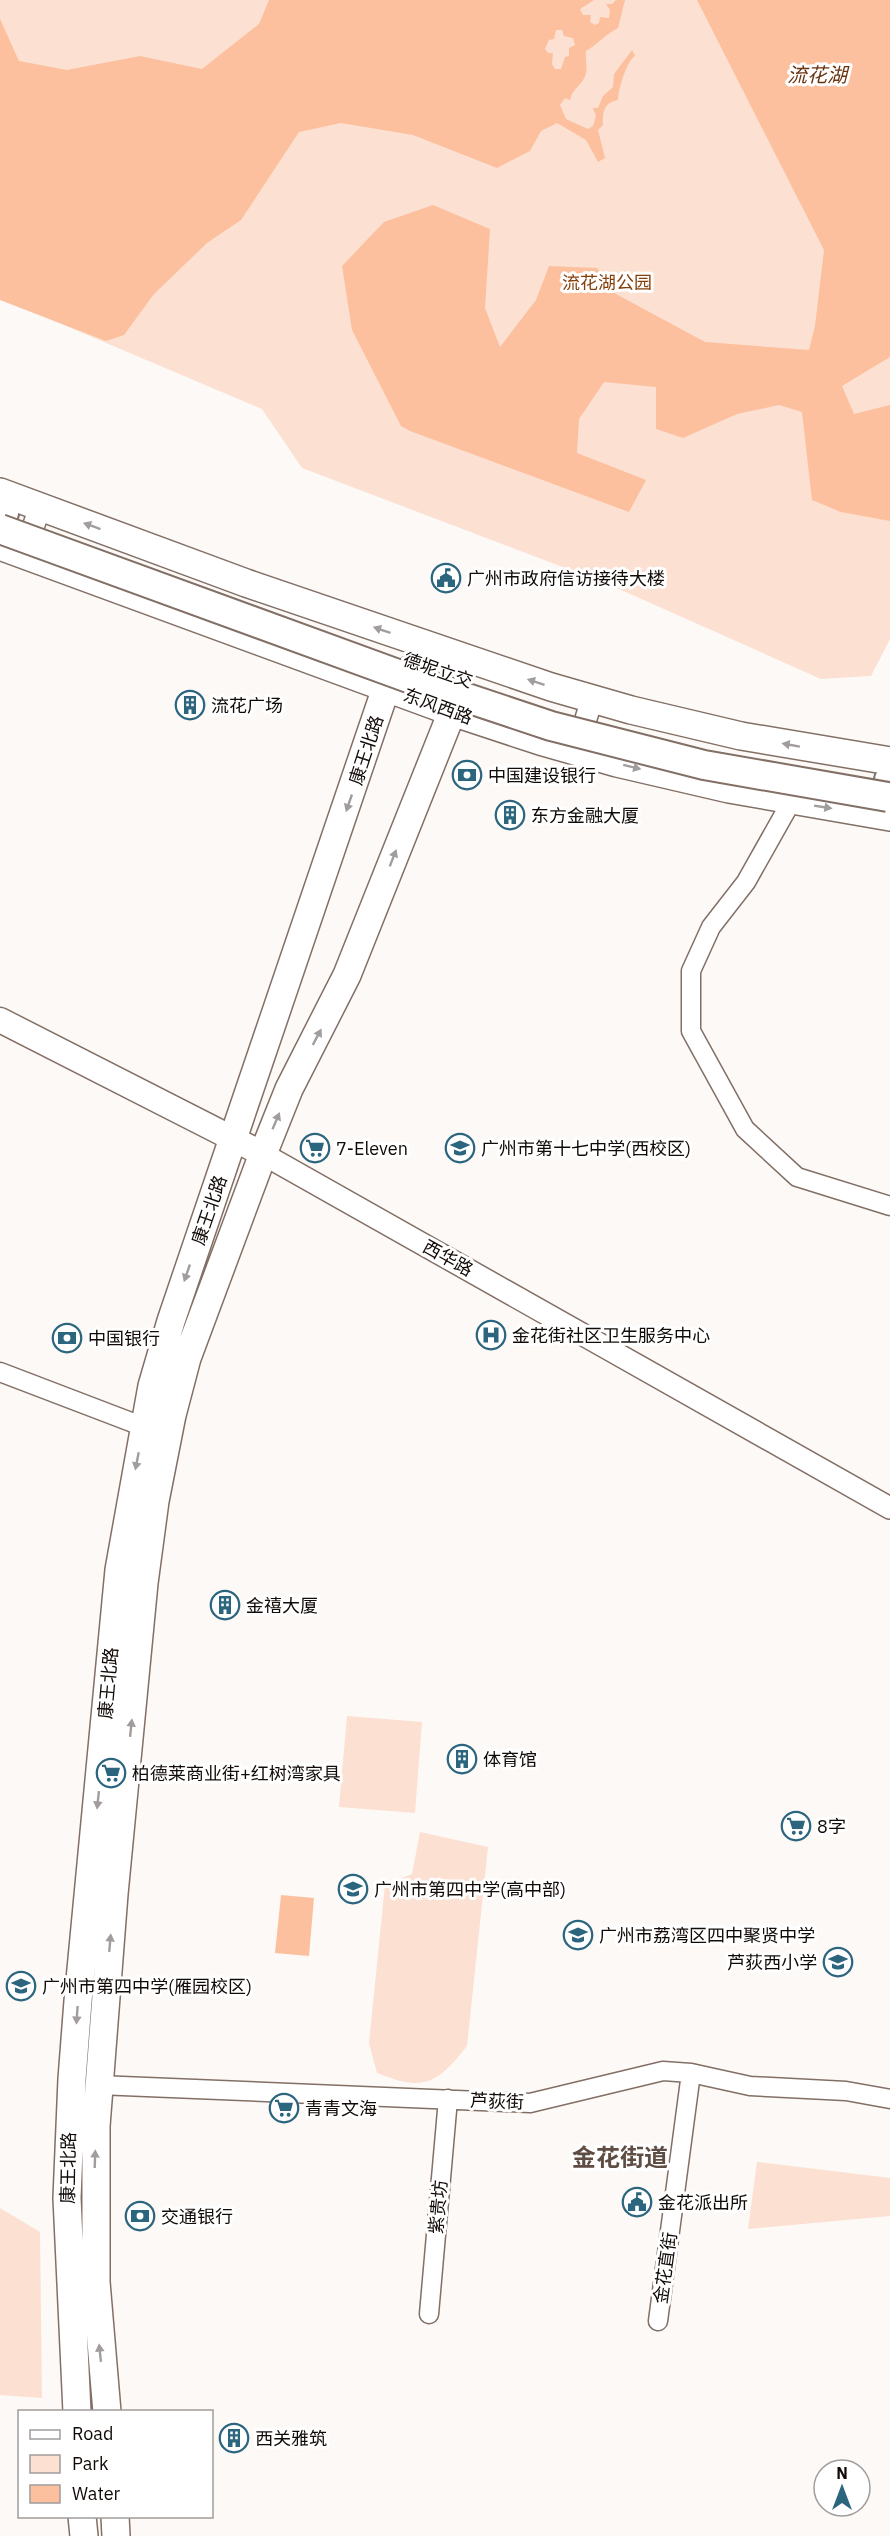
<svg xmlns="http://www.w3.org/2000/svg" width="890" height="2536" viewBox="0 0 890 2536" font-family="'IBM Plex Sans','Noto Sans SC',sans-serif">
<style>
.green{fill:#fce0d1}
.water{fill:#fcc09f;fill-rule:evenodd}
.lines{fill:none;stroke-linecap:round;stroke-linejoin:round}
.minor-casing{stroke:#826f65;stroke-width:21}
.tertiary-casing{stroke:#826f65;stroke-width:24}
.secondary-casing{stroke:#826f65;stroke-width:27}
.primary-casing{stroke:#826f65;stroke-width:30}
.trunk-casing{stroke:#826f65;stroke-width:32}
.minor{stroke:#fff;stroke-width:18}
.tertiary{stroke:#fff;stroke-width:21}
.secondary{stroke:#fff;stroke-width:24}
.primary{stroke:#fff;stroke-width:27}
.trunk{stroke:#fff;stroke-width:28}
.trunk-bridge-casing{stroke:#826f65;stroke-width:32;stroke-linecap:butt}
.trunk-bridge{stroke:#fff;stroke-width:28}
.oneway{fill:#a09d9c}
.labels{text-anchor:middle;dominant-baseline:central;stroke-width:6;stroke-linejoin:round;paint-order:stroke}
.park-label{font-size:18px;fill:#853f0a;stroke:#fff}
.poi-label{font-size:18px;fill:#110a07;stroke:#fff;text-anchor:start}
.street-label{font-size:18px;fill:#110a07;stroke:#fff}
.water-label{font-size:20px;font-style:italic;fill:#6a340f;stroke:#fff}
.district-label{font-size:24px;font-weight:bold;fill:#5f4d43;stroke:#fff}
</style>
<rect width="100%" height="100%" fill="#fdf9f7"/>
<path class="green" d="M0,0h890v639l-19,37 -50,3 -211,-94 -308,-117 -40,-59 -262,-111z
M347,1716l75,6 -7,91 -76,-6z
M420,1832l68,15 -21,199c-30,38 -43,46 -90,27l-8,-30 16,-158 27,-11z
M757,2162l133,16v38l-142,13z
M0,2208l40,24 2,166 -42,-3z"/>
<path class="water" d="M269,0h325l-14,9 3,6h8l-1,7 5,3 4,-2 1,-6 9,1 1,-8 -4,-6h6l4,-4h9l-7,28c-12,6 -19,15 -32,23 -1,9 3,21 -3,29 -5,8 -11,10 -13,20l-5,-2 -5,7 6,14 22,10 5,-3 3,-10 -3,-8h5l5,-12 10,-9 1,-13 18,-24 3,6c-8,4 -17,34 -17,44 -14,2 -16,13 -15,25l-5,5 7,28 -7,4 -12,-22 -29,-17 -16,8 -11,20 -33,17 -84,-33 -72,-12 -42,9 -58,88 -34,23 -53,51 -30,41 -18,6 -106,-41v-281l19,42 48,9 73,-14 62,13 57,-45zM556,30h6l2,6 9,2 2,7 -6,3v8l-4,1 -4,12h-6l-3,-5 1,-11h-5l-3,-4 4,-9 5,-1z
M697,0h193v357l-48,29 12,28 36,-9v116l-49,-9 -29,-12 -10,-88 -23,-7 -42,9 -54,24 -27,-9v-42l-52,-5 -25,37 -2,34 69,27 -17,32 -219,-81 -9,-5 -49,-96 -10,-64 42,-44 49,-17 57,24 -5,79 15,39 36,-47 13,-34 48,2 19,26 89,48 104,8 6,-24 9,-76z
M281,1895l33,3 -5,58 -34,-3z"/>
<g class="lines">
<g class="minor-casing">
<path id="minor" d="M791,802l-45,80 -35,45 -20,44v60l54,98 52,48 93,29
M0,1372l144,55
M98,2085l432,18 133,-32 28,2 59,13 96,5 44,8
M429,2314l19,-215
M658,2321l33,-248"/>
</g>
<g class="tertiary-casing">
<path id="tertiary" d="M24,554l16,-47
M577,748l15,-49
M263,1154l627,354"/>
</g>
<g class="secondary-casing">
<path id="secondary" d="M0,1020l263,134"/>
</g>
<g class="primary-casing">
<path id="primary" d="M0,492l246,91 305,104 80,23 110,26 149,25
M0,546l452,166 88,29 77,22 112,26 161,28
M77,2412l-10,-214 5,-119 6,-78 41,-431 33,-184 19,-65 215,-633 51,-39
M107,2412l-11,-130v-156l18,-232 30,-311 11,-82 17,-86 15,-57 76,-204 26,-65 58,-114 105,-263 -15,-63
M82,2516l2,20
M115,2516l1,20"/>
</g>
<g class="trunk-casing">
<path id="trunk" d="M0,511l4,2
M889,780h1"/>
</g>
<use href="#minor" class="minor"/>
<use href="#tertiary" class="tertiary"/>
<use href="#secondary" class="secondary"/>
<use href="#primary" class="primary"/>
<use href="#trunk" class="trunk"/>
<g class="trunk-bridge-casing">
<path id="trunk-bridge" d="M0,529l425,155 126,42 153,39 184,32"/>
</g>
<use href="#trunk-bridge" class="trunk-bridge"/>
</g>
<defs><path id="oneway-solid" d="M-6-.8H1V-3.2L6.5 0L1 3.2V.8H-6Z" transform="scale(1.5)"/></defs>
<g class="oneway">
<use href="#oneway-solid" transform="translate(92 526) rotate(-160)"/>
<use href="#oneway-solid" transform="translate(382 630) rotate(-161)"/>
<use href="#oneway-solid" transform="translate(536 682) rotate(-162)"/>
<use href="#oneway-solid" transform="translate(791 745) rotate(-170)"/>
<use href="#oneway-solid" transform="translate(632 767) rotate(14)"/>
<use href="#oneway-solid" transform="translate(349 803) rotate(109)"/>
<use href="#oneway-solid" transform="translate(823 807) rotate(9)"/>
<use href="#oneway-solid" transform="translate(393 858) rotate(-69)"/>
<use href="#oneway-solid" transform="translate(317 1037) rotate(-62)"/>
<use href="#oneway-solid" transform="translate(276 1121) rotate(-67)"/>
<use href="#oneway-solid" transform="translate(187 1273) rotate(109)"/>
<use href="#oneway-solid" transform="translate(137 1461) rotate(101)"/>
<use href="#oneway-solid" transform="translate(131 1728) rotate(-84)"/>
<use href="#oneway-solid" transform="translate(98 1800) rotate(96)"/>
<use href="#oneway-solid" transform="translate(110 1943) rotate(-85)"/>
<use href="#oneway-solid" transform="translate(77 2015) rotate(94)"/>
<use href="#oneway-solid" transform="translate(95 2159) rotate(-88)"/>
<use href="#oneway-solid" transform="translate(100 2353) rotate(-96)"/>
</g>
<defs>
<g id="civic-ring" transform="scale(1.5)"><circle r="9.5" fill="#fff" stroke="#2c657e" stroke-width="1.5"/><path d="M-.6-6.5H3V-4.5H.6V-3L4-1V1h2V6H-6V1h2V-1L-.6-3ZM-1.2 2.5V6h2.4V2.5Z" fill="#2c657e"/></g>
<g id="building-ring" transform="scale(1.5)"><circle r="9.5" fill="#fff" stroke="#2c657e" stroke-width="1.5"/><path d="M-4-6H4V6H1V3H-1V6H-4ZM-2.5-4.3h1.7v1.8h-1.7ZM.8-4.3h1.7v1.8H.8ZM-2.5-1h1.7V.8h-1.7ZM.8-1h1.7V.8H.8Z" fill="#2c657e"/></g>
<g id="bank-ring" transform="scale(1.5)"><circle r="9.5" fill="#fff" stroke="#2c657e" stroke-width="1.5"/><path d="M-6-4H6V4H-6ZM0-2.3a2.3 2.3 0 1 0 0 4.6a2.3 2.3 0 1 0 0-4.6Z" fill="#2c657e"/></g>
<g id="supermarket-ring" transform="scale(1.5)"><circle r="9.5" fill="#fff" stroke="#2c657e" stroke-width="1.5"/><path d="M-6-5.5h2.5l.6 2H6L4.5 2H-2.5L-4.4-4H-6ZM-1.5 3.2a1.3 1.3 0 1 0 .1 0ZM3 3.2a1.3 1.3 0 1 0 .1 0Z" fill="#2c657e"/></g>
<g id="school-ring" transform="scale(1.5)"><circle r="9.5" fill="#fff" stroke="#2c657e" stroke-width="1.5"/><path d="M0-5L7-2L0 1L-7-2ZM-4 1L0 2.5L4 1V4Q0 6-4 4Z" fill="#2c657e"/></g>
<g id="hospital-ring" transform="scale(1.5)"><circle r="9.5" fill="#fff" stroke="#2c657e" stroke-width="1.5"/><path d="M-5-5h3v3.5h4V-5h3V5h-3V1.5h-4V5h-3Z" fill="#2c657e"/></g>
</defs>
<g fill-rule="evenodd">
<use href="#civic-ring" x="446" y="578"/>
<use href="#building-ring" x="190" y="705"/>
<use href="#bank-ring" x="467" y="775"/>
<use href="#building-ring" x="510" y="815"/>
<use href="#supermarket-ring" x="315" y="1148"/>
<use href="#school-ring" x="460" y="1148"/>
<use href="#hospital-ring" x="491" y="1335"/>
<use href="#bank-ring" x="67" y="1338"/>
<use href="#building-ring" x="225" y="1605"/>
<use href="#building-ring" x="462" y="1759"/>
<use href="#supermarket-ring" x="111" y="1773"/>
<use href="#supermarket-ring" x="796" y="1826"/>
<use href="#school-ring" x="353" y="1889"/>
<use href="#school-ring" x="578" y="1935"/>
<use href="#school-ring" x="838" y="1962"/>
<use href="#school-ring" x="21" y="1986"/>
<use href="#supermarket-ring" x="284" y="2108"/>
<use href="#civic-ring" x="637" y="2202"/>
<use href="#bank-ring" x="140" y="2216"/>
<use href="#building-ring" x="234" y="2438"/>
</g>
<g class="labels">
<g class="park-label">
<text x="607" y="282">流花湖公园</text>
</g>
<g class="poi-label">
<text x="467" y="578">广州市政府信访接待大楼</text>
<text x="211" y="705">流花广场</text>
<text x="488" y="775">中国建设银行</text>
<text x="531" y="815">东方金融大厦</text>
<text x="336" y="1148">7-Eleven</text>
<text x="481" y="1148">广州市第十七中学(西校区)</text>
<text x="512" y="1335">金花街社区卫生服务中心</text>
<text x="88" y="1338">中国银行</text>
<text x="246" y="1605">金禧大厦</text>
<text x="483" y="1759">体育馆</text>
<text x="132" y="1773">柏德莱商业街+红树湾家具</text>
<text x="817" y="1826">8字</text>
<text x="374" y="1889">广州市第四中学(高中部)</text>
<text x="599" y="1935">广州市荔湾区四中聚贤中学</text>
<text x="817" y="1962" text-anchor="end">芦荻西小学</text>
<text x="42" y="1986">广州市第四中学(雁园校区)</text>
<text x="305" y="2108">青青文海</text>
<text x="658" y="2202">金花派出所</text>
<text x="161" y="2216">交通银行</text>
<text x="255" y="2438">西关雅筑</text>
</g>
<g class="street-label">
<text transform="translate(438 670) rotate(19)">德坭立交</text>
<text transform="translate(438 706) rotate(20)">东风西路</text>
<text transform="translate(366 750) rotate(-72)">康王北路</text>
<text transform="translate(209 1210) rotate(-71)">康王北路</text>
<text transform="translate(448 1258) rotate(29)">西华路</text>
<text transform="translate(108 1683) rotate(-85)">康王北路</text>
<text transform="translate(497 2101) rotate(2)">芦荻街</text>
<text transform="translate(68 2168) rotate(-89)">康王北路</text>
<text transform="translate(438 2207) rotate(-85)">紫贵坊</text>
<text transform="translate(665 2268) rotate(-82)">金花直街</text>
</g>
<g class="water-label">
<text x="817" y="74">流花湖</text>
</g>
<g class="district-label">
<text x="620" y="2157">金花街道</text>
</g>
</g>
<rect x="18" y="2410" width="195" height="108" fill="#ffffff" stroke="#a09d9c" stroke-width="1.5"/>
<rect x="30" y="2430" width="30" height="9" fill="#ffffff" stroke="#a09d9c" stroke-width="1.5"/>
<text x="72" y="2440" font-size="18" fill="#110a07">Road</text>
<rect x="30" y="2455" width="30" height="18" fill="#fce0d1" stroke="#a09d9c" stroke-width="1.5"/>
<text x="72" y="2470" font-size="18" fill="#110a07">Park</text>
<rect x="30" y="2485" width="30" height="18" fill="#fcc09f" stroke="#a09d9c" stroke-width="1.5"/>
<text x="72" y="2500" font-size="18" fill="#110a07">Water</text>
<g transform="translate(842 2488)"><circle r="28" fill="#ffffff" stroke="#a09d9c" stroke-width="1.5"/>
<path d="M0-4.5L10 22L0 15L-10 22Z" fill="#2c657e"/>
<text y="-9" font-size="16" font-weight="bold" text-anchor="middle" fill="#110a07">N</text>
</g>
</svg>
